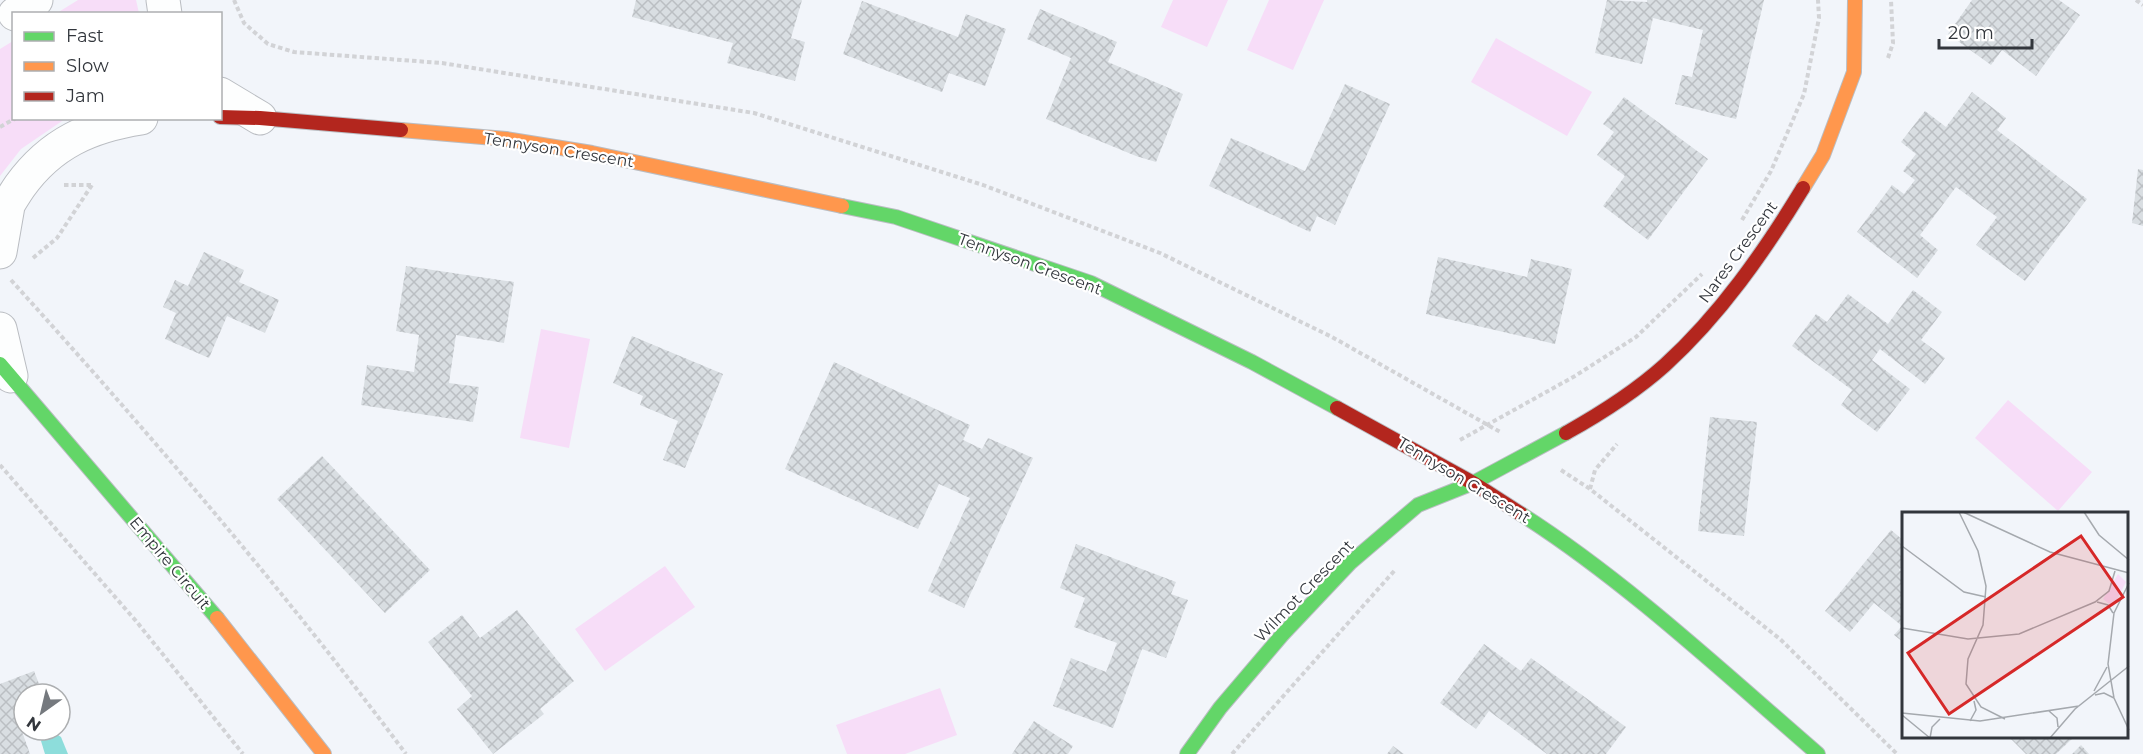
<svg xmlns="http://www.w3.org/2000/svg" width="2143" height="754" viewBox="0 0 2143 754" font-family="Montserrat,sans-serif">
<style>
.park{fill:#f7ddf8}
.water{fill:#8ddddb}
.building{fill:url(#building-cross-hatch)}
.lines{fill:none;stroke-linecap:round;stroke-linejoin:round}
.street-casing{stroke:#babdc2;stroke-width:35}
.fast-casing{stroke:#babdc2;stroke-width:16}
.slow-casing{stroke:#babdc2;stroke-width:16}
.jam-casing{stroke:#babdc2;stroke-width:16}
.path{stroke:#d2d3d6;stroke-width:4;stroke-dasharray:4.5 3;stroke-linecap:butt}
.street{stroke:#fdfefe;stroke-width:33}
.fast{stroke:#63d668;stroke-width:14}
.slow{stroke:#ff974d;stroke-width:14}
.jam{stroke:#b3261e;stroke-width:14}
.labels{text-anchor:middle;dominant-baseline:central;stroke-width:4.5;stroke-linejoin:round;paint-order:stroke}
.street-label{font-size:16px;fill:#32363c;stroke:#fff}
.inset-road{fill:none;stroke:#a5a9ae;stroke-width:1.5}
.view{fill:#d62828;fill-opacity:0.15;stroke:#d62828;stroke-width:3}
.inset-edge{fill:none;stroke:#32363c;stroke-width:3}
</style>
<defs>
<pattern id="building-cross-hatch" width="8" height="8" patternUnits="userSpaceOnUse" patternTransform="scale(1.5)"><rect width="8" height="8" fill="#d9dee2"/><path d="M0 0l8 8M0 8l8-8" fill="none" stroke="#bbbfc3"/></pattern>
</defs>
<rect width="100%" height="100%" fill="#f2f5fa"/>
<path class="park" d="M78,0h58l3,13h-82z
M1173,0h55l-21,47 -46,-20z
M1269,0h55l-31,70 -46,-20z
M1496,38l96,54 -25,44 -96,-54z
M13,41l1,77 51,1 -44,30 -21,27v-127z
M541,329l49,10 -21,109 -49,-10z
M2008,400l84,72 -34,39 -83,-73z
M665,566l30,41 -90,64 -30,-42z
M940,688l17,47 -52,19h-58l-11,-29z"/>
<path class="water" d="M52,731l9,6 7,17h-23l-4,-13 3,-6z"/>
<path class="building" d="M636,0h166l-11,38 14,4 -10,39 -68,-18 6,-20 -101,-26z
M1607,0l40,2v-2h117l-28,119 -61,-15 7,-29 10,2 11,-47 -50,-12 -11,46 -47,-11z
M1972,0h87l21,15 -44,61 -34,-26 -11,15 -43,-31z
M862,1l96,36 8,-23 40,15 -21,57 -36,-13 -7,19 -99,-38z
M1040,9l77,33 -9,20 75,32 -27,68 -20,-6 -90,-37 25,-61 -44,-19z
M1345,84l45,20 -55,121 -18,-9 -7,16 -101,-46 22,-48 74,33z
M1972,92l34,26 -9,12 90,69 -62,82 -49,-36 21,-28 -41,-30 -36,48 18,15 -21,28 -60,-46 35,-47 12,9 11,-14 -12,-9 13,-17 -15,-12 24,-31 21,16z
M1624,97l84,62 -60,81 -45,-34 22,-30 -28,-21 17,-23 -11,-8z
M2138,169l5,1v56l-11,-3z
M204,252l40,18 -5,12 40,18 -14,33 -38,-17 -18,42 -44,-19 11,-26 -13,-6 12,-27 13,6z
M1438,257l89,20 4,-18 41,10 -17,75 -129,-30z
M406,266l108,16 -10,61 -48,-8 -7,48 30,4 -6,35 -112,-17 6,-40 47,7 5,-37 -23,-4z
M1913,290l29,22 -21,28 24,18 -20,26 -45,-35 -8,11 38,29 -33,43 -36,-27 11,-15 -60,-44 24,-32 11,8 21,-28 40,30z
M632,336l91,38 -38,94 -22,-8 15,-39 -38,-16 3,-9 -30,-13z
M834,362l136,63 -7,15 19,9 6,-11 45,20 -69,150 -36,-17 42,-93 -31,-14 -21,45 -133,-60z
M1710,417l47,5 -13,114 -46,-5z
M322,456l108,114 -45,43 -108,-114z
M1891,530l12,10v25l-4,5 4,3v69l-9,-7 8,-9 -28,-23 -24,29 -25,-21z
M1076,544l100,38 -5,12 17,6 -22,58 -24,-9 -29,79 -60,-22 18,-48 35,14 11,-29 -43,-16 11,-29 -25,-10z
M517,610l57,71 -34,28 4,5 -51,40 -36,-45 15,-13 -44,-54 34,-27 18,23z
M1484,644l37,27 10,-13 95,69 -20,27h-59l-58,-43 -13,18 -36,-26z
M34,671l9,23h-19v27l-5,2 11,31h-30v-70z
M1034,721l39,25 -5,8h-56z
M2010,738h63l-17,16h-30z
M2081,745l8,9h-17z
M1393,746l11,8h-17z"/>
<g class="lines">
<g class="street-casing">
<path id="street" d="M163,0l2,14
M15,14l21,-14
M220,94l40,24
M0,217c7,-10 13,-21 20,-31 31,-43 70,-60 121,-68
M0,252l8,-46
M0,329l11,47"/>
</g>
<g class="fast-casing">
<path id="fast" d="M842,206l54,11 195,66 161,79 85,46
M0,364l217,254
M1521,514c105,67 202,158 297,240
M1187,754l33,-46 62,-73 68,-72 68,-58 55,-22 93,-50"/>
</g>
<g class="slow-casing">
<path id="slow" d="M401,130l105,9 86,14 250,53
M1803,188l20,-33 31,-83 1,-72
M217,618l107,136"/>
</g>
<g class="jam-casing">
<path id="jam" d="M220,117l40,1 141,12
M1337,408l136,75 48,31
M1566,433c34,-19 69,-41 99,-68 55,-50 99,-113 138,-177"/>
</g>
<path class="path" d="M234,0l10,23 24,21 26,8 148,11 312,50 229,72 177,68 172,84 170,96
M2136,0l7,5
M1888,58l5,-15 -2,-43
M0,127l16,-9
M64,185h28
M1742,220l29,-49 33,-77 15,-76 -1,-18
M33,258l24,-20 35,-53
M11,280c138,153 272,309 395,474
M1460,440l115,-64 61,-39 66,-63
M0,465l136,156 107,133
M1561,470l29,19 190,150 117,115
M1590,489l5,-19 22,-26
M1232,754l163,-184"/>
<use href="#street" class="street"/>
<use href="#fast" class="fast"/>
<use href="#slow" class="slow"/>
<use href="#jam" class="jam"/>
</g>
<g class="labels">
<g class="street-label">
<text transform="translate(559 150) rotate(9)">Tennyson Crescent</text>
<text transform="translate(1738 252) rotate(-54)">Nares Crescent</text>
<text transform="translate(1030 264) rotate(20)">Tennyson Crescent</text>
<text transform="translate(1464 480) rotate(31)">Tennyson Crescent</text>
<text transform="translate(170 563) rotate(50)">Empire Circuit</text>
<text transform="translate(1304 591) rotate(-46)">Wilmot Crescent</text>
</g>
</g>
<g transform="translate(1902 512)">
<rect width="226" height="226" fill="#f2f5fa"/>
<path d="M216,62l8,8 -13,25 -10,-8z" fill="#f7ddf8"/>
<path class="inset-road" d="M57,0l19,39 8,35 -3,39 -15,34 -2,25 15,23 24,12M61,0l87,40 79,21M182,0l15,23 30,25M0,34l62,46 22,5M227,71l-15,30 -6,51 6,34 15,32M195,90l11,3 5,8M0,116l66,11 51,-5 76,-32 14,-11 6,-20M192,179l13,-24M193,183l9,-2 10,5M147,199l8,7 1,9M0,201l78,8 99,-15M0,203l28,23M68,209l6,-11 -2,-9M28,226l2,-11 8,-8M148,226l25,-29 54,-43"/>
<path class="view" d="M179,24l42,61 -174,117 -41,-61z"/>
<rect width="226" height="226" class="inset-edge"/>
</g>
<rect x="12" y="12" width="210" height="108" fill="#ffffff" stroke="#adafb1" stroke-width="1.5"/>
<rect x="24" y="32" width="30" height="9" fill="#63d668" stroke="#adafb1" stroke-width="1.5"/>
<text x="66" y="42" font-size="18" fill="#32363c">Fast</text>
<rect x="24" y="62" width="30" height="9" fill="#ff974d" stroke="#adafb1" stroke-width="1.5"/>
<text x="66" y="72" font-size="18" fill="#32363c">Slow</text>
<rect x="24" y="92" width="30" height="9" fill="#b3261e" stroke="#adafb1" stroke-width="1.5"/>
<text x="66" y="102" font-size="18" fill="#32363c">Jam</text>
<g transform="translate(42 712) rotate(214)"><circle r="28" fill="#ffffff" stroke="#adafb1" stroke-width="1.5"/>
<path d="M0-4.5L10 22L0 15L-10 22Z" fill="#75797e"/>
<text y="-9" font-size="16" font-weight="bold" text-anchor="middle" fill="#32363c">N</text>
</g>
<path d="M1939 39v9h93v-9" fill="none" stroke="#32363c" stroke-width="3"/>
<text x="1948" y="39" font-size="18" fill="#32363c" stroke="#ffffff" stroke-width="4.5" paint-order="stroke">20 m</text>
</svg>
